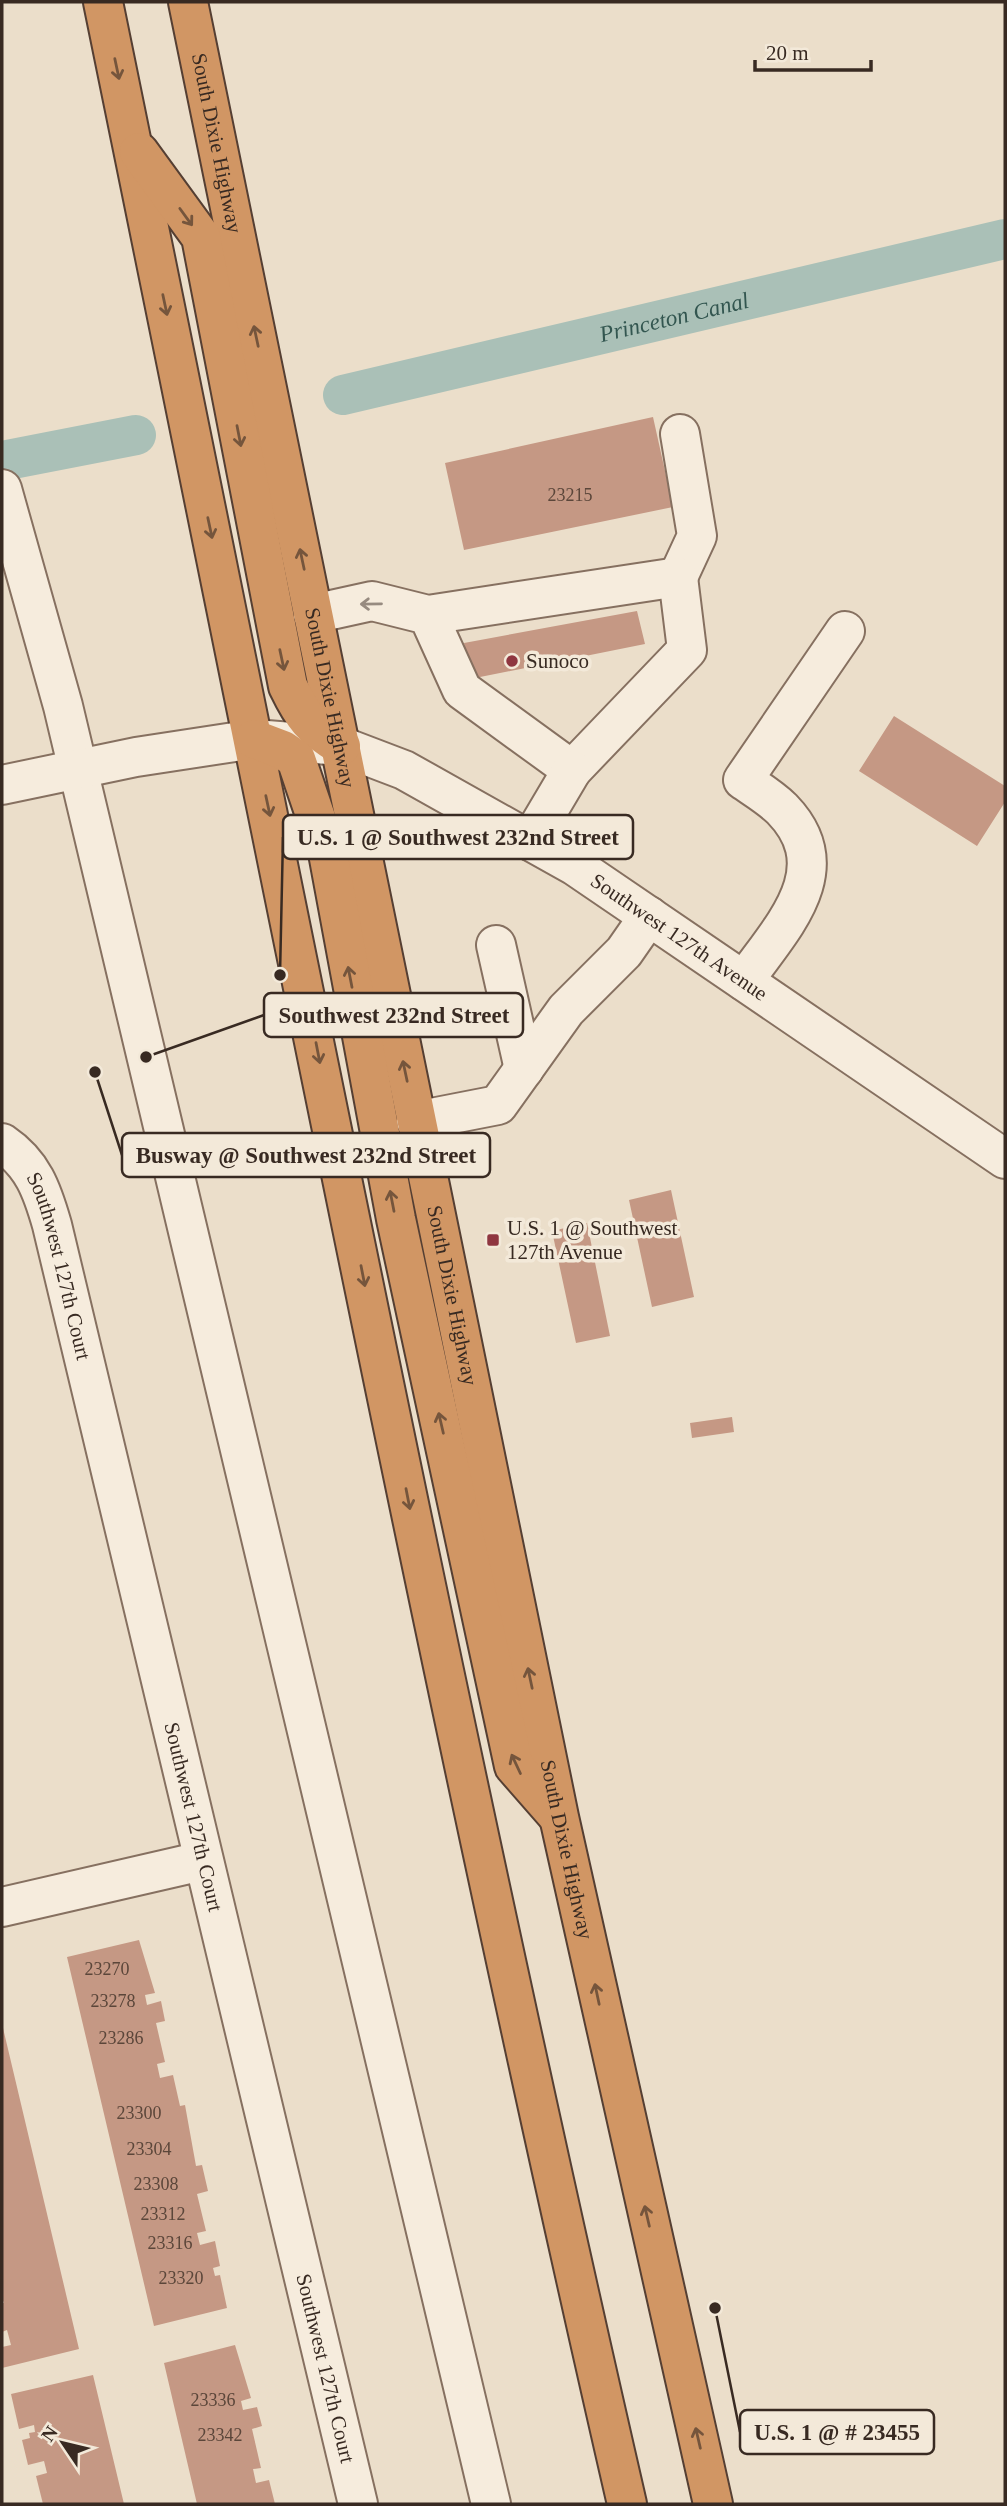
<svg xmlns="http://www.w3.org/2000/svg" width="1007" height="2506" viewBox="0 0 1007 2506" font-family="'Times New Roman',serif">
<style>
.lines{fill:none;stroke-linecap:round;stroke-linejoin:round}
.canal{stroke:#aac0b7;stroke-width:40}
.building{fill:#c59884}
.minor-casing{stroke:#867060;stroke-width:42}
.highway-casing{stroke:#553f33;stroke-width:42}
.minor{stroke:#f6ecdd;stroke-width:38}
.highway{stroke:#d19664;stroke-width:38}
.oneway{stroke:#75553c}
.oneway2{stroke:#978b80}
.poi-dot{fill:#8f3640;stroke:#f3e9d9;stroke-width:2.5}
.labels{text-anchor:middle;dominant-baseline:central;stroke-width:7;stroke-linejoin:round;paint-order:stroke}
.number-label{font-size:18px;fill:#5b463a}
.street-label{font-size:21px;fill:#382a22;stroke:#f3e9d9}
.poi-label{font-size:21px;fill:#382a22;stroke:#f3e9d9;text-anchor:start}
.water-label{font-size:23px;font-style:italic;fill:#335650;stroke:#f3e9d9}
.leader{fill:none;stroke:#382a22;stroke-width:2.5}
.callout-dot{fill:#382a22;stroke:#f3e9d9;stroke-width:2.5}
.callout{fill:#f3e9d9;stroke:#382a22;stroke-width:2.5}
.callout-label{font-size:23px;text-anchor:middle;font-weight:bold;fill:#382a22}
</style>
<rect width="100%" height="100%" fill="#ebdeca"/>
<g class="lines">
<g class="canal">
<path id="s1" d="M343,395l662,-156"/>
<path d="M2,461l134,-26"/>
</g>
</g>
<path class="building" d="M653,417l20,90 -209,43 -19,-87z
M637,611l8,33 -175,35 -6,-36z
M894,716l111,70v16l-28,44 -118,-75z
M671,1190l23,107 -42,10 -23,-107z
M587,1223l23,113 -34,7 -24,-112z
M732,1417l2,15 -42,6 -2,-15z
M139,1940l16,53 -10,2 2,10 14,-4 4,20 -9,2 9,39 -8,2 3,14 13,-3 7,31 5,-1 11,61 6,-1 6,26 -11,3 9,37 -9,2 3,12 15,-4 5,25 -7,2 2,8 5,-1 7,33 -73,18 -87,-369z
M3,2028l76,321 -77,19v-21l9,-2 -4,-15 -5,2v-29h2l-2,-5z
M235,2345l16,53 -10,3 2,9 14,-3 5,19 -10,3 9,39 -8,1 3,14 13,-3 6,24h-78l-33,-141z
M93,2375l31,129h-81l-7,-28 11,-3 -3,-12 -16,4 -6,-25 8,-2 -1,-5 6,-1 -1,-7 -15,4 -8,-35z"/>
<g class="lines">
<g class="minor-casing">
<g id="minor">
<path d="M2,489l61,217 428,1798"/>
<path d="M678,577l19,-41 -17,-102"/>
<path d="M313,614l59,-13 56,14 250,-38 9,73 -115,120 -110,-80 -34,-75"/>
<path id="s2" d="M2,785l134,-28 118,-18 87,7 63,24 171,96 430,293"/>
<path d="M530,841l42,-71"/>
<path d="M496,945l28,124"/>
<path d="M744,981c37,-53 97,-111 38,-172 -11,-11 -26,-20 -39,-29l102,-149"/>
<path d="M416,1121l82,-16 68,-95 58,-58 25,-36"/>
<path id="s3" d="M2,1143c31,21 40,47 50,82l306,1279"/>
<path d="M2,1907l200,-46"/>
</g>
</g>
<g class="highway-casing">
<g id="highway">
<path d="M103,2c171,835 333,1672 524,2502"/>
<path id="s4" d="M188,2l371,1815 154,687"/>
<path d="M139,152l62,85 87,449c15,31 23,42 53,60"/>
<path d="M254,739l29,11 13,9 32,94 68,366 118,547 42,48"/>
</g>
</g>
<use href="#minor" class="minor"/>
<use href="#highway" class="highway"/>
</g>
<defs><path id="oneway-shaft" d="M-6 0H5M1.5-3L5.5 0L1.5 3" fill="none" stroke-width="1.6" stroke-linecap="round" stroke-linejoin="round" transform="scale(1.75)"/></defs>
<g class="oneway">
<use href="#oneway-shaft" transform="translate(117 69) rotate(78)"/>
<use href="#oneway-shaft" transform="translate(186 217) rotate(54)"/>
<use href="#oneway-shaft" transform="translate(165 305) rotate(78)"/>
<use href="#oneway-shaft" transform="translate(256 336) rotate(-102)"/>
<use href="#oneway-shaft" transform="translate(239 436) rotate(79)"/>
<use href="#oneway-shaft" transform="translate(210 528) rotate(78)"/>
<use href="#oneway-shaft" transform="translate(302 559) rotate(-102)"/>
<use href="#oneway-shaft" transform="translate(282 660) rotate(78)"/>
<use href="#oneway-shaft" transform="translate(268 806) rotate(78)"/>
<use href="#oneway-shaft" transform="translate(350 977) rotate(-101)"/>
<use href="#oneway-shaft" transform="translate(318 1053) rotate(79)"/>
<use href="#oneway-shaft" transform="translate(405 1071) rotate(-102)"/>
<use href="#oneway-shaft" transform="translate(392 1201) rotate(-101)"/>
<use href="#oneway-shaft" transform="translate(363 1276) rotate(79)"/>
<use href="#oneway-shaft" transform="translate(441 1423) rotate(-103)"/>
<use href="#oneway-shaft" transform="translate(408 1499) rotate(79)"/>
<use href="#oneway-shaft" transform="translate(530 1678) rotate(-102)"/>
<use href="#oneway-shaft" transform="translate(516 1764) rotate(-115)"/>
<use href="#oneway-shaft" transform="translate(597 1994) rotate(-102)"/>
<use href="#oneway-shaft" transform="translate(647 2216) rotate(-103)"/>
<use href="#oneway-shaft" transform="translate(698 2438) rotate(-103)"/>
</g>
<use class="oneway2" href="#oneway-shaft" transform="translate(371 604) rotate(179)"/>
<g class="poi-dot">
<circle cx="512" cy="661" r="7"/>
<rect x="486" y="1233" width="14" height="14" rx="3.5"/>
</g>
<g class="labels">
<g class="number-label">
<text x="570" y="495">23215</text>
<text x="107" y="1969">23270</text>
<text x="113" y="2001">23278</text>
<text x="121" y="2038">23286</text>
<text x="139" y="2113">23300</text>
<text x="149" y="2149">23304</text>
<text x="156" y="2184">23308</text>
<text x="163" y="2214">23312</text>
<text x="170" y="2243">23316</text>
<text x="181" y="2278">23320</text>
<text x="213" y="2400">23336</text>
<text x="220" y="2435">23342</text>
</g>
<g class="street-label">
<text stroke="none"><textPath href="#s4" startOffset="144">South Dixie Highway</textPath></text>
<text stroke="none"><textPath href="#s4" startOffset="710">South Dixie Highway</textPath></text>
<text stroke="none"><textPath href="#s2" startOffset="733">Southwest 127th Avenue</textPath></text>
<text stroke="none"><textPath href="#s3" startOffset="140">Southwest 127th Court</textPath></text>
<text stroke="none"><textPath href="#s4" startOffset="1320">South Dixie Highway</textPath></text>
<text stroke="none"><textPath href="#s3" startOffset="707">Southwest 127th Court</textPath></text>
<text stroke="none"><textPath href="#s4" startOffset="1886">South Dixie Highway</textPath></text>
<text stroke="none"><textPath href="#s3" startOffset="1274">Southwest 127th Court</textPath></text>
</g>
<g class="poi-label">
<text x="526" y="661">Sunoco</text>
<text x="507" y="1228">U.S. 1 @ Southwest<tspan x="507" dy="24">127th Avenue</tspan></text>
</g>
<g class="water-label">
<text stroke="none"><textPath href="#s1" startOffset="340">Princeton Canal</textPath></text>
</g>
</g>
<path class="leader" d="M280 975L283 837M146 1057L264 1015M95 1072L122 1155M715 2308L740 2432"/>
<g class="callout-dot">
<circle cx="280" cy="975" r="7"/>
<circle cx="146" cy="1057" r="7"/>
<circle cx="95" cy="1072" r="7"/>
<circle cx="715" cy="2308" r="7"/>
</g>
<g class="callout">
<rect x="283" y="815" width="350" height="44" rx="7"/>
<rect x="264" y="993" width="259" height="44" rx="7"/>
<rect x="122" y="1133" width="368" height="44" rx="7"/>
<rect x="740" y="2410" width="194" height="44" rx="7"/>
</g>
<g class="callout-label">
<text x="458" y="845">U.S. 1 @ Southwest 232nd Street</text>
<text x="394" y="1023">Southwest 232nd Street</text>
<text x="306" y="1163">Busway @ Southwest 232nd Street</text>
<text x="837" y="2440">U.S. 1 @ # 23455</text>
</g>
<rect width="1007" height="2506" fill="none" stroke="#382a22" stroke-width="7"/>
<g transform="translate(63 2443) rotate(305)" stroke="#f3e9d9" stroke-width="5" paint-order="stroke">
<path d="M0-5L12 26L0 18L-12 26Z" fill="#382a22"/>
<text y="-10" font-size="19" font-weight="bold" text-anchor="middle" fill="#382a22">N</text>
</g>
<path d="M755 60v10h116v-10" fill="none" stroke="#382a22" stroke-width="3.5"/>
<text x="766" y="60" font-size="21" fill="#382a22" stroke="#f3e9d9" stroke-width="5" paint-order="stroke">20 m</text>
</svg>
